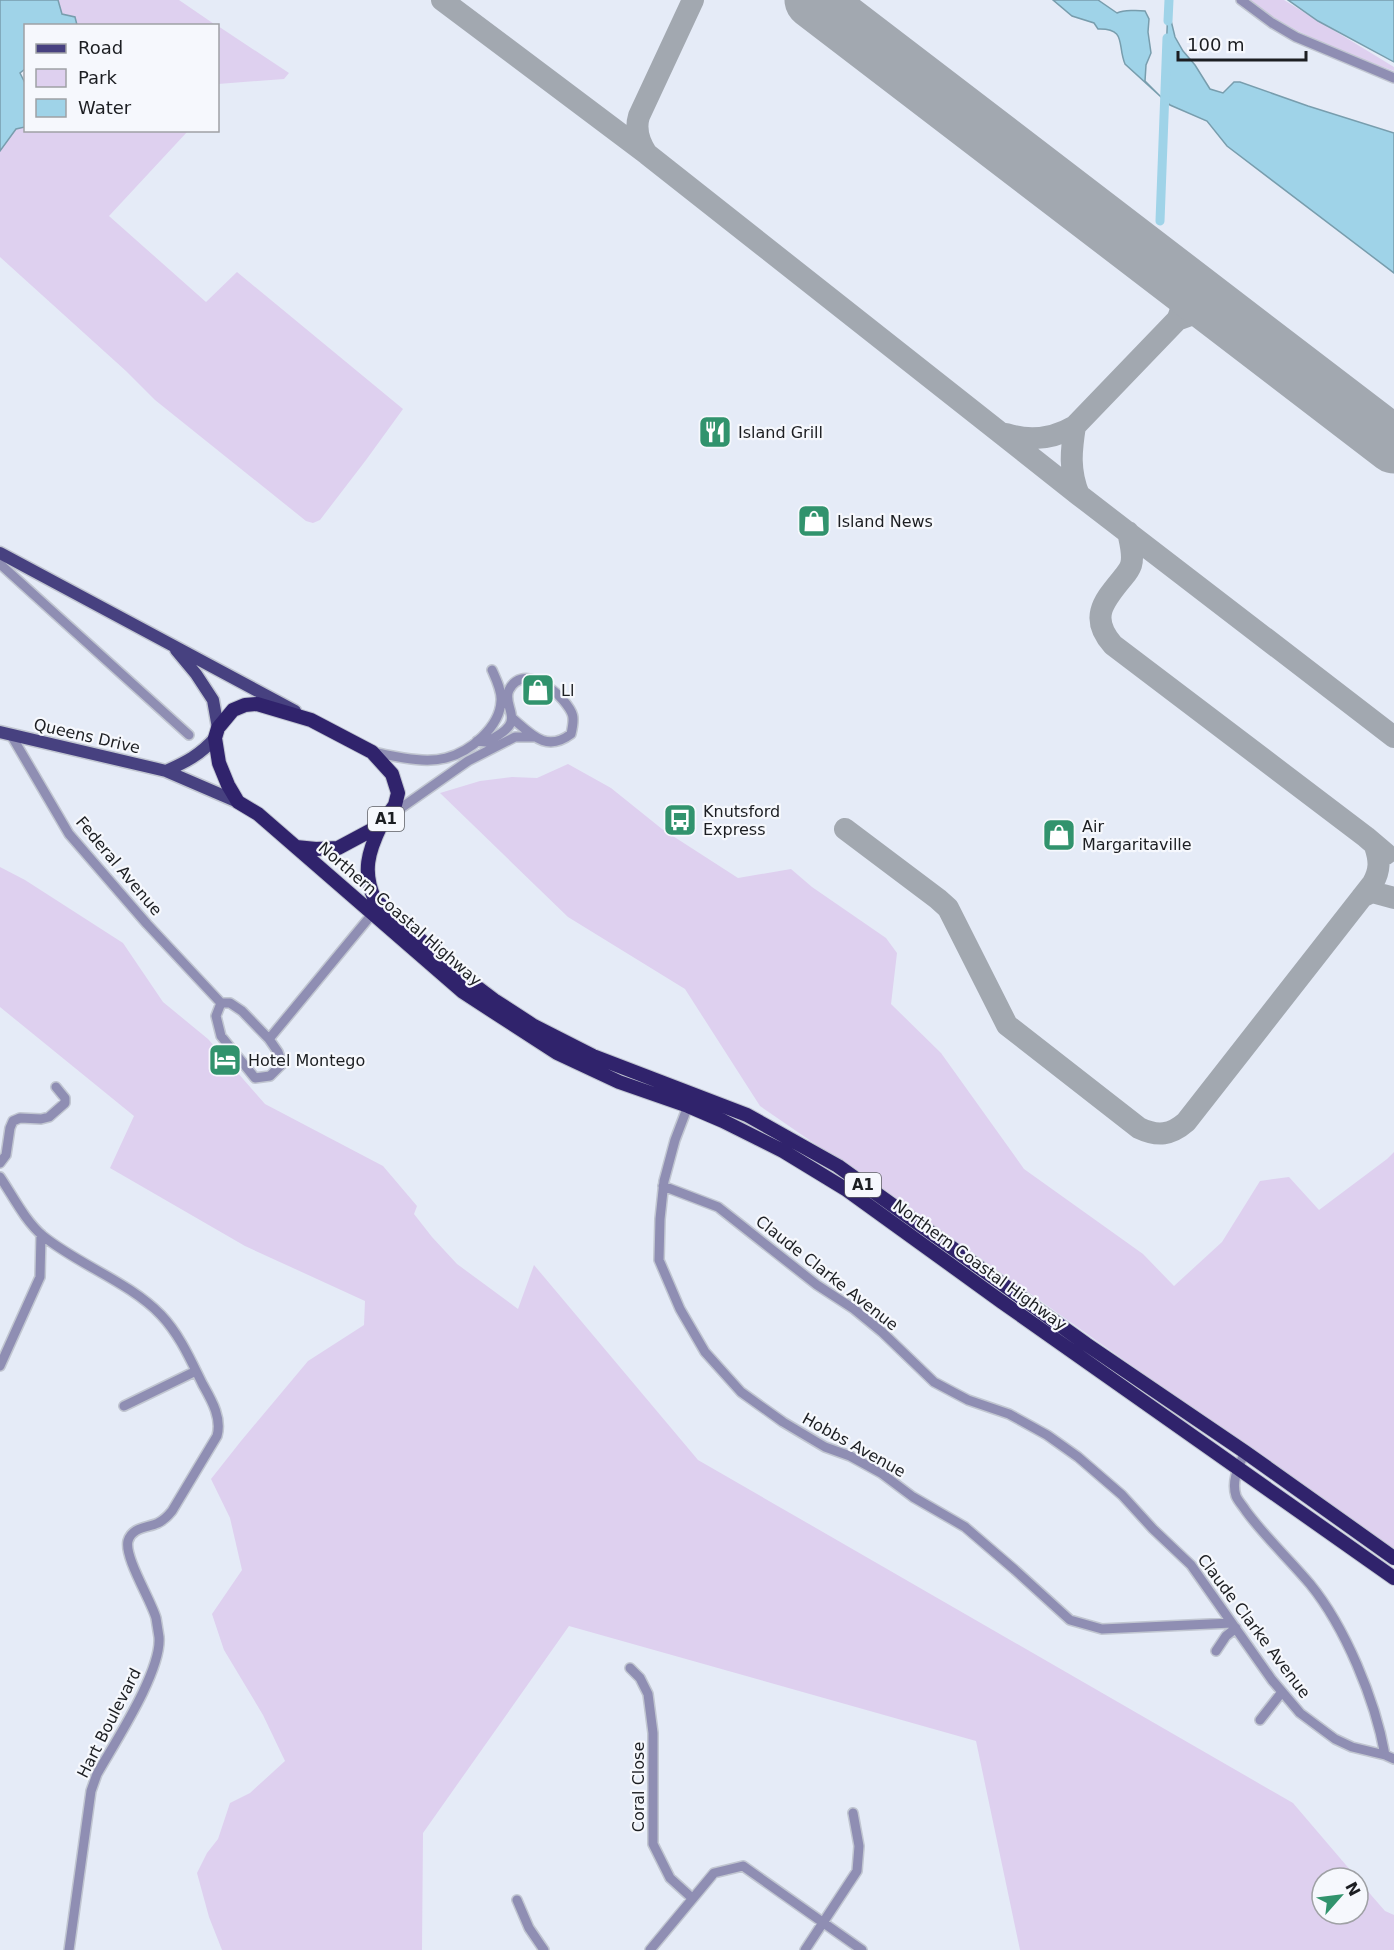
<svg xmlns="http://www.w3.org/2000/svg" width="1394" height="1950" viewBox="0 0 1394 1950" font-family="'DejaVu Sans',sans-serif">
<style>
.green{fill:#ded0ef}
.water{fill:#9fd3e8;stroke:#789dad;stroke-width:1.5}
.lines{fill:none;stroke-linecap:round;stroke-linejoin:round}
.canal{stroke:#9fd3e8;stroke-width:9}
.taxiway{stroke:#a2a8b0;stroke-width:22}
.runway{stroke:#a2a8b0;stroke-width:57}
.minor-casing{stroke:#c1c6d1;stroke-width:12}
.major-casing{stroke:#c1c6d1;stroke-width:15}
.highway-casing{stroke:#c1c6d1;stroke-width:16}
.minor{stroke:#8f8eb3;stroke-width:9}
.major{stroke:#474180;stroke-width:12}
.highway{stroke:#30236c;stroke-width:14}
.labels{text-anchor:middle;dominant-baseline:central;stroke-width:4.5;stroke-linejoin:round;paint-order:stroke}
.shield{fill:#f6f8fd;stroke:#5d5f64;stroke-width:1.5}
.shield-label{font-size:15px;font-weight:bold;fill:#1c1e22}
.poi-label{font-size:16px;fill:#1c1e22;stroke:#f6f8fd;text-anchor:start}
.street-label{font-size:16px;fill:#1c1e22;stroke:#f6f8fd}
</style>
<rect width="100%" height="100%" fill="#e5ebf7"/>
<path class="green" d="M58,0h121l38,26 -140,-1 -2,-8 -13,-3z
M1248,0h36l110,67v4c-52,-19 -102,-38 -146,-71z
M218,26l71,47 -5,6 -66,5z
M25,127l1,3 162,1 -79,85 97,86 31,-30 166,137 -37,51 -46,60 -7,3 -7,-2 -151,-121 -29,-29 -126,-114v-109l16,-19z
M568,764l43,24 51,41 76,49 53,-9 21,18 74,51 11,15 -6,51 50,49 83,116 119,85 31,32 48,-44 38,-61 29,-4 30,33 68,-51 7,-7v400l-442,-314 -192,-132 -75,-117 -117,-72 -128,-124 40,-12 32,-4 25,1z
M0,867l25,13 98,63 40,59 45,37 57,65 118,62 34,40 -3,8 18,23 25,27 61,45 16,-44 164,195 595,343 64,75h-35v36h36v-34l27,31 9,4v35h-374l-44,-209 -407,-115 -146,207 -1,117h-200l-13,-33 -12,-44 10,-20 11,-14 12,-36 20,-10 35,-32 -22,-46 -39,-65 -12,-36 30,-44 -12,-52 -19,-39 30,-38 67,-80 56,-36 1,-24 -120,-55 -135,-78 24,-52 -134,-109z"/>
<path class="water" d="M0,0h58l4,14 13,3 2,8 -51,1 -1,43 -5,4 5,10v44l-9,2 -16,22z
M1053,0h45l19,13c7,-3 21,-3 28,-2l4,8 -1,13 3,21 -5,12 -1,16 19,19 4,-92 7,29 8,14 12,14 15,24 13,4 11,-11h6l68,24 86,27v140l-167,-127 -20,-25 -37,-16 -45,-41c-8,-19 2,-36 -27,-35l-4,-6 -22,-7z
M1288,0h106v62l-76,-41z"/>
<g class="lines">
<path class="canal" d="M1168,21l1,-21
M1160,221l7,-183"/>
<path class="taxiway" d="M442,0l205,154 432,341 315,242
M647,154c-8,-12 -12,-25 -8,-38l54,-116
M1175,277c7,16 10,27 2,43
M1075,426c-4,25 -6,45 4,69
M1006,434c25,8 47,5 69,-8l102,-106 22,-8 22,1
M1128,532c2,10 6,23 3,33 -2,6 -6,10 -10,15 -19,23 -31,39 -8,65l253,192 20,17
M845,829l93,70 10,9 59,117 132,103c19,9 32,7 47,-6l187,-239c7,-13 7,-22 2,-37
M1362,897l10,-5 22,6"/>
<path class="runway" d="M813,0l581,445"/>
<g class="minor-casing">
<path id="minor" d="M1241,0l31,23 24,14 98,41
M0,564l189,171
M11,735l58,99 78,90 74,79
M477,741l9,1c8,-4 18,-9 23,-16 8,-11 -6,-24 0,-36 12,-25 43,-3 54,10 11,13 12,17 8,34 -25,19 -40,0 -59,-16
M372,752c23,4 51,12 74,6 24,-6 54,-31 55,-57 1,-10 -5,-22 -9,-31
M391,815l77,-54 47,-24h19
M221,1003h9l12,8 27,28 9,13 4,12 -12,12 -15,2 -34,-42 -5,-20z
M269,1039l104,-126
M688,1106l-13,34 -11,41 -4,38 -1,41 21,49 25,43 36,40 42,30 42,25 25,9 31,17 32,24 52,30 50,43 55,50 32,9 130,-6
M0,1163l6,-8 4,-27 3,-7 7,-3 21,1 8,-2 16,-14v-5l-9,-11
M0,1177c13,19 25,44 43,59 36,29 86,46 118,79 19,20 30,46 42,70 9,16 19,33 14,51l-45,75c-4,5 -8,9 -14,12 -11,5 -26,4 -30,18 -4,16 23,59 28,77 1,6 2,13 3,19 3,34 -44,105 -62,137l-6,17 -22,159
M663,1186l55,21 99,78 37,24 28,23 52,50 34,18 41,14 38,21 31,22 44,38 31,34 38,36 81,115 28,33 35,26 17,8 33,8 9,4
M0,1366l40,-89 1,-43
M124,1406l72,-35
M1245,1452c-6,14 -14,29 -9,44 2,5 7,10 10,15 19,26 43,48 64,73 35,43 65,115 75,171
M1216,1651l10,-15 10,-8
M630,1668l10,10 8,16 5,39v111l17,34 22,20
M1260,1720l22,-28
M517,1900l12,28 15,22
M650,1950l64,-77 29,-7 119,84
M805,1950l52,-79 2,-25 -6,-33"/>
</g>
<g class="major-casing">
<path id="major" d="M0,553l295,158
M176,650l20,24 17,26 5,28
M0,732l166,39 72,31
M166,771c20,-9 34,-16 49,-33"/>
</g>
<g class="highway-casing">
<path id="highway" d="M257,704l54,16 61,32 20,22 6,19 -3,12 -14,20 -43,23 -22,1 -20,-2 -38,-33 -20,-12 -10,-17 -9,-22 -4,-25 3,-10 15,-18 12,-5z
M381,825c-13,27 -19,47 -6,75l82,72 37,28 40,26 59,30 154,59 91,51 248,178 159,108 149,106
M296,847l167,145 94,61 62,29 69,24 35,15 60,30 64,39 155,112 392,276"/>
</g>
<use href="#minor" class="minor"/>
<use href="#major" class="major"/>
<use href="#highway" class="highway"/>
</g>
<defs>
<g id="restaurant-square" transform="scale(1.725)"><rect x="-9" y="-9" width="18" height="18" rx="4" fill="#31936d" stroke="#f6f8fd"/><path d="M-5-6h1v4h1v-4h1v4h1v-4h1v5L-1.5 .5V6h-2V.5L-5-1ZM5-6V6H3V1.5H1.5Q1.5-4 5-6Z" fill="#fff"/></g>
<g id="shop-square" transform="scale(1.725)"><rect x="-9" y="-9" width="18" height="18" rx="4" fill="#31936d" stroke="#f6f8fd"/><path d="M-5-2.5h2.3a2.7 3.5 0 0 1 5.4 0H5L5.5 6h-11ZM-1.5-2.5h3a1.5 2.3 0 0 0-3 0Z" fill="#fff"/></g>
<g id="bus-square" transform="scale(1.725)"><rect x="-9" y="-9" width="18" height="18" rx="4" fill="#31936d" stroke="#f6f8fd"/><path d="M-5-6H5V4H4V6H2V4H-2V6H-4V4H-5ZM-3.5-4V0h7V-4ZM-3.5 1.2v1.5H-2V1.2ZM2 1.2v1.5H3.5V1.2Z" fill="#fff"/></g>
<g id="hotel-square" transform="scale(1.725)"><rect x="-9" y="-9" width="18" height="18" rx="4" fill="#31936d" stroke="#f6f8fd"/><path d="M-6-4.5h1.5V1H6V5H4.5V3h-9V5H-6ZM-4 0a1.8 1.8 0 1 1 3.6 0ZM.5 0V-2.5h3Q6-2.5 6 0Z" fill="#fff"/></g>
</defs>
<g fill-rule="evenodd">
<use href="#restaurant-square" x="715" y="432"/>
<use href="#shop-square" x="814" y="521"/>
<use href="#shop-square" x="538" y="690"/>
<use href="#bus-square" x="680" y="820"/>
<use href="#shop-square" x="1059" y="835"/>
<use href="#hotel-square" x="225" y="1060"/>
</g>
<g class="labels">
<g class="shield">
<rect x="368" y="807" width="36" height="24" rx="4.5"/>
<rect x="845" y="1173" width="36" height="24" rx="4.5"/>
</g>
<g class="shield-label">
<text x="386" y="819">A1</text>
<text x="863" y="1185">A1</text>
</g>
<g class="poi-label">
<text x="738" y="432">Island Grill</text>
<text x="837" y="521">Island News</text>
<text x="561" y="690">Ll</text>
<text x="703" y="811">Knutsford<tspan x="703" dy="18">Express</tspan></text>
<text x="1082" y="826">Air<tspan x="1082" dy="18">Margaritaville</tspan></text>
<text x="248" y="1060">Hotel Montego</text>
</g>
<g class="street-label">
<text transform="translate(87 736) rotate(13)">Queens Drive</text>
<text transform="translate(119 866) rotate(50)">Federal Avenue</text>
<text transform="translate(400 914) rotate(41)">Northern Coastal Highway</text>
<text transform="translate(980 1265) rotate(36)">Northern Coastal Highway</text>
<text transform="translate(827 1273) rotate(38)">Claude Clarke Avenue</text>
<text transform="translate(854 1445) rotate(29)">Hobbs Avenue</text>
<text transform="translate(1254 1626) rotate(53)">Claude Clarke Avenue</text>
<text transform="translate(109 1723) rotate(-63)">Hart Boulevard</text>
<text transform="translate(638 1787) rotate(-90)">Coral Close</text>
</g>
</g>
<rect x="24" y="24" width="195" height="108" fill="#f6f8fd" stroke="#9fa1a5" stroke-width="1.5"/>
<rect x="36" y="44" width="30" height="9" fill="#474180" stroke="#9fa1a5" stroke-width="1.5"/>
<text x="78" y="54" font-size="18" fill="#1c1e22">Road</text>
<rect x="36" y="69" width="30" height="18" fill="#ded0ef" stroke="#9fa1a5" stroke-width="1.5"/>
<text x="78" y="84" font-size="18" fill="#1c1e22">Park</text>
<rect x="36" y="99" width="30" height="18" fill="#9fd3e8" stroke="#9fa1a5" stroke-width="1.5"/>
<text x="78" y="114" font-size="18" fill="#1c1e22">Water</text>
<g transform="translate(1340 1896) rotate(62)"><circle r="28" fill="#f6f8fd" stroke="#9fa1a5" stroke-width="1.5"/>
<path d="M0-4.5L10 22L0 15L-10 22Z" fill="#31936d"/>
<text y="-9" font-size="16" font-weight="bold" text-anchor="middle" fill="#1c1e22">N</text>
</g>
<path d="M1178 51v9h128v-9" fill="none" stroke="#1c1e22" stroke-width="3"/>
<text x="1187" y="51" font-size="18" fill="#1c1e22" stroke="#f6f8fd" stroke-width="4.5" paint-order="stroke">100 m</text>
</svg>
